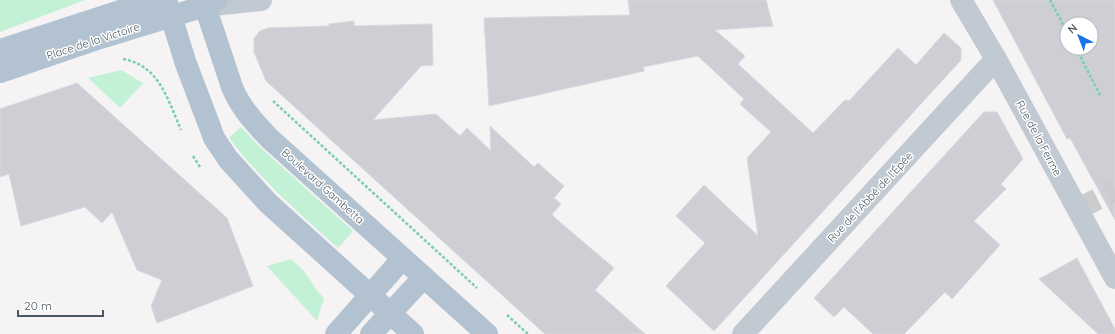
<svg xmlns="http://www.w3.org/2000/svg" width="1115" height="334" viewBox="0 0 1115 334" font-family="Quicksand,sans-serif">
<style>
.green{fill:#c3f1d5}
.building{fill:#cdcfd5;stroke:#d7d9de;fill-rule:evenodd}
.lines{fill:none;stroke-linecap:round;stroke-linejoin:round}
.minor-tunnel{stroke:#caccce;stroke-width:22;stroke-dasharray:22 11;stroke-linecap:butt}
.path{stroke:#7ad0a6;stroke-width:2.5;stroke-dasharray:3 2;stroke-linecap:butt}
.minor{stroke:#c1cad2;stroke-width:22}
.major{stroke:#b3c2d1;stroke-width:22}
.labels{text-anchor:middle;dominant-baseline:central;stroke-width:3;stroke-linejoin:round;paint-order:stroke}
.street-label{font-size:11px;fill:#4a5661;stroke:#fff}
</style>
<rect width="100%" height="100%" fill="#f5f3f3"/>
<path class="green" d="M0,0h85l-85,32z
M121,70l22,13 -23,25 -32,-30z
M241,127l20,21 92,83 -15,17c-39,-35 -77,-68 -109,-110z
M291,259l13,12 14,21 6,6 -7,23 -50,-55z"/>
<path class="building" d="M628,0h138l7,26 -58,4 30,26 -7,8 75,69 32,-33 4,1 49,-53 18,17 28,-32 17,15v12l-247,271 -48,-45 39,-43 -29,-27 28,-31 54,51 -11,-78 24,-26 -31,-28 4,-5 -46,-43 -55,11 1,4 -155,35 -5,-88 146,-3z
M993,0h122v220l-45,-82 -3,1zM1067,24h24v24h-24z
M354,21v5l78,-2 1,41 -12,1 -48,54 63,-6 24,22 7,-8 24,23 -1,-25 44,41 4,-4 26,23 -10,12 7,6 -9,10 3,4 59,50 -19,22 50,44h-100l-279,-253 -12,-29v-14l6,-7 8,-3 61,-2v-2z
M77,83l150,135 26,68 -96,37 -6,-17 11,-26 -25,-10 -25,-58 -10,11 -17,-16 -64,19 -12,-52 -9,3v-68z
M984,112h13l26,47 -22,25 5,5 -32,32 26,24 -48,54 -7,-7 -41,42h-31l-29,-27 -10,10 -20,-19z
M1077,258l38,71v5h-17l-59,-55z"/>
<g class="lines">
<path class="minor-tunnel" d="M1078,209l37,-19"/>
<path class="path" d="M1050,0l17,32
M1076,48l25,49
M123,59c36,6 45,41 58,71
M273,101l204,187
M193,156l7,11
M507,315l21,19"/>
<path class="minor" d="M961,0l35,59 119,219
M205,6l56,-6
M743,334l253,-275"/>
<path class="major" d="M166,0l20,64 24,63 4,11 14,21 40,44 145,131
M203,0l29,87c8,20 22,35 37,51l218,196
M0,50l154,-50
M0,72l94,-32 111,-34 12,-6
M336,334l67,-76
M371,334l53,-57"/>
</g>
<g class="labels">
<g class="street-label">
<text transform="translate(93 41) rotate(-18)">Place de la Victoire</text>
<text transform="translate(1039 138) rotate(62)">Rue de la Ferme</text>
<text transform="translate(323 186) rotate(42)">Boulevard Gambetta</text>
<text transform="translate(870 197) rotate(-47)">Rue de l'Abbé de l'Épée</text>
</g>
</g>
<g transform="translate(1079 36) rotate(318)"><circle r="19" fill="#ffffff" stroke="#b7bbc0"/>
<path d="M0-3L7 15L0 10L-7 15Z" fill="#1a73e8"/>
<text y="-6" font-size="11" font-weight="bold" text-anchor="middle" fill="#4a5661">N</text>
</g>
<path d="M18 310v6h85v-6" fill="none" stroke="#4a5661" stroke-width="2"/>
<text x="24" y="310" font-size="12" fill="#4a5661" stroke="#ffffff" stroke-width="3" paint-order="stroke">20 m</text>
</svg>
